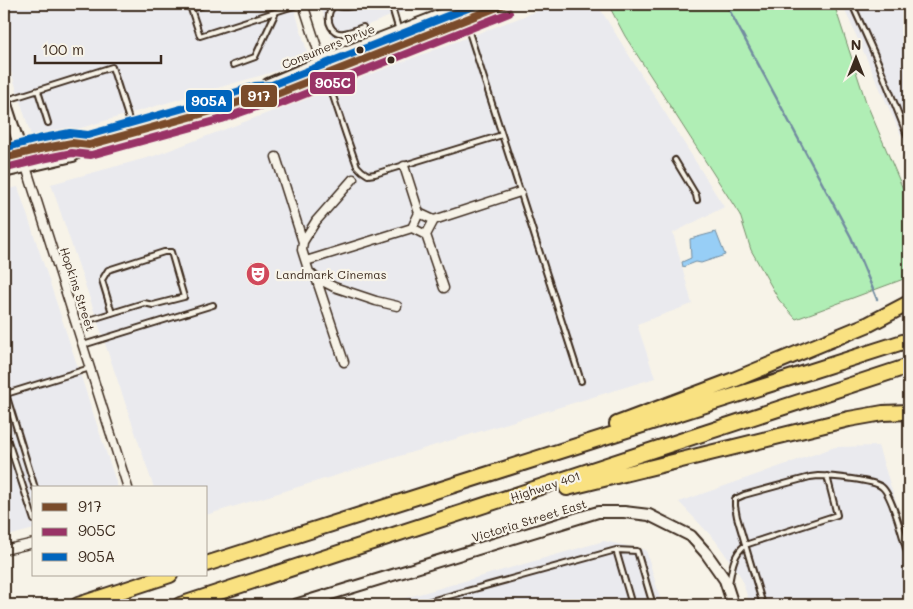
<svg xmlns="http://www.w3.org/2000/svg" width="913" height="609" viewBox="0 0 913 609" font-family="Mali,sans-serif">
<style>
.built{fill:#eaeaee}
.green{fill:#b0eeb5;stroke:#768c6a}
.water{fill:#97cef6;stroke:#728ca0}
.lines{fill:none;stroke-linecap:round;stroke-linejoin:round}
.stream{stroke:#728ca0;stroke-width:2.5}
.lane-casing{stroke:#3b2a1e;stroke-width:8}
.street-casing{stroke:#3b2a1e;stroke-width:11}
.secondary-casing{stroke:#3b2a1e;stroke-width:14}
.highway-casing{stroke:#3b2a1e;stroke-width:18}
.lane{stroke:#f7f3e8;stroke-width:4}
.street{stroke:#f7f3e8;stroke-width:8}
.secondary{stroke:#f7f3e8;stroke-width:10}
.highway{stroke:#f9e181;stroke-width:14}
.bus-1-casing{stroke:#f7f3e8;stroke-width:11}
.bus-2-casing{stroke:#f7f3e8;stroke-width:11}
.bus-3-casing{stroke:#f7f3e8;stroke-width:11}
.bus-1{stroke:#7a4b2a;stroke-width:8}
.bus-2{stroke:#936;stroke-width:8}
.bus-3{stroke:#0065bd;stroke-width:8}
.bus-dot{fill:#3b2a1e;stroke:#f7f3e8;stroke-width:2}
.labels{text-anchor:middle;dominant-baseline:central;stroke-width:4.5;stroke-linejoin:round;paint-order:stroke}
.street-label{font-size:12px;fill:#3b2a1e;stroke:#f7f3e8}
.poi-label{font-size:12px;fill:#3b2a1e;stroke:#f7f3e8;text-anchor:start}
.line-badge{stroke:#f7f3e8;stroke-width:2}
.badge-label{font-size:14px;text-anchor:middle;font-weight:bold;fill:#fff}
</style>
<rect width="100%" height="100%" fill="#f7f3e8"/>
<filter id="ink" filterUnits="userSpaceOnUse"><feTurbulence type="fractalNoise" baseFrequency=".02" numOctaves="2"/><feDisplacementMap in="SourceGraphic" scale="10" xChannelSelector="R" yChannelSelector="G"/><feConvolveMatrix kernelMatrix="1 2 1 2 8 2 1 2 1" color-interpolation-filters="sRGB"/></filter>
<g filter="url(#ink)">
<path class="built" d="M4,4h289l17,57 -277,81 -29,-93z
M320,4h101l-89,35z
M556,4h41l127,203 -51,26 19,71 -55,20 18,54 -449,137v-27h-52l-103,-304 103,-28z
M842,4h67v149z
M18,187l100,301h-84v41l-30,8v-347z
M878,446l31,98v61h-159l-9,-28 -26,-37 -36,-38 156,-55z
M604,541l42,9 16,55h-281z"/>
<path class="green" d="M608,4h226l32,98 43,101v74l-113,42 -17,-19 -28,-50 -11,-35 -115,-179z"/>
<path class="water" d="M716,232l9,23 -24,8 -5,-1 -13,5 -1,-5 9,-4 -1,-19z"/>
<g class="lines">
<path class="stream" d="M726,4l125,233 26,62"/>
<g class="lane-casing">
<path id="lane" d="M190,4l1,5 16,-5
M334,4c8,5 17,3 26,0
M335,4c-2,3 -4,5 -5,7 -4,11 2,24 14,22 7,-1 13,-4 19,-6
M391,4l8,27
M852,4l26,58 29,73
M461,7l120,374
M191,9l9,27 100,-32
M233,65l22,-8 21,-45
M326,75l20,60 11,31 5,5 6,4 7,-1 127,-39
M38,91l10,32
M7,100l105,-33 21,65
M675,160l21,35 1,5
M76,324l68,-21 9,2 31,-8 -13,-45h-7l-56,18 -6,10 10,33
M83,345l130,-40
M4,429l30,91
M35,488l-29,-94 84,-26
M616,550l16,55
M729,584c3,-16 4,-29 16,-39l92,-30 -10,-39
M327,595l3,10
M416,605l200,-55 21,1 16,54
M763,605l-26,-88 -2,-11v-7l9,-4 66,-18 8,-1c12,0 56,4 64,11 11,9 23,58 27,73"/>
</g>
<g class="street-casing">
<path id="street" d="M303,4l23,71
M22,154l106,334
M276,157l27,85
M404,166l15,47
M353,179l-37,42 -13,21 -1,8 7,22 7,6 18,9 42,14 21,5
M434,220l86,-28
M426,235l-14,-7 7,-15 15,7 -8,15 18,53
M306,261l106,-33
M316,278l28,84
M4,550l30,-7"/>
</g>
<g class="secondary-casing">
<path id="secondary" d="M257,96l11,-12 54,-23 147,-57
M4,98l18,56
M4,158l36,-9 32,-6 17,2 32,-8 98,-28 38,-13 17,-1 231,-91
M4,172l69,-16 16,-11
M295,605l303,-93h26l25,3 42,21 15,17 19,27 8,25"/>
</g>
<g class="highway-casing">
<path id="highway" d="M617,424l114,-43 138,-57 40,-21
M567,488l282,-69 34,-6 26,-1
M206,564l703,-224
M78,605l92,-30
M180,605l729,-239"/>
</g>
<use href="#lane" class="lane"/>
<use href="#street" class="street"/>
<use href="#secondary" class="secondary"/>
<use href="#highway" class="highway"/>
<g class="bus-1-casing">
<path id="bus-1" d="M4,158l36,-9 32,-6 17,2 130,-36 38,-13 17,-1 231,-91"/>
</g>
<g class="bus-2-casing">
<path id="bus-2" d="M6,168l36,-9 30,-6 19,2 131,-36 37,-13 18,-1 232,-92"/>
</g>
<g class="bus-3-casing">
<path id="bus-3" d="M4,148l34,-9 32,-6 18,2 128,-36 39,-13 17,-1 206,-81"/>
</g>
<use href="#bus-1" class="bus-1"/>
<use href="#bus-2" class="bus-2"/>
<use href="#bus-3" class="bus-3"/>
</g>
</g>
<defs>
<g id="theatre-disc" transform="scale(1.25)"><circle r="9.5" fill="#d1495b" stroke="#f7f3e8"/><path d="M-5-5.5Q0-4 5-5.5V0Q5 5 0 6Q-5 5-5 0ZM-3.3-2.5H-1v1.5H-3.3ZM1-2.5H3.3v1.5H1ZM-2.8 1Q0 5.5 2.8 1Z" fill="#fff"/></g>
</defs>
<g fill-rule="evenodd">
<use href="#theatre-disc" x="258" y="274"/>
</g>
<g class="bus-dot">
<circle cx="360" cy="50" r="4.5"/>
<circle cx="391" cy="60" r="4.5"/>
</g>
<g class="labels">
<g class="street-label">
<text transform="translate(328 46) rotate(-22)">Consumers Drive</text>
<text transform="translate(78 289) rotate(72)">Hopkins Street</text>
<text transform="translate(545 486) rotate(-18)">Highway 401</text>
<text transform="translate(529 520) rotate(-17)">Victoria Street East</text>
</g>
<g class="poi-label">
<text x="276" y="274">Landmark Cinemas</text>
</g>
</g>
<g class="line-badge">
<rect x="309" y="71" width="47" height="24" rx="5" fill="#936"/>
<rect x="240" y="84" width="38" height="24" rx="5" fill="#7a4b2a"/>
<rect x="185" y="89" width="48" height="24" rx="5" fill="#0065bd"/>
</g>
<g class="badge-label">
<text x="333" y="88">905C</text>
<text x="259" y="101">917</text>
<text x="209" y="106">905A</text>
</g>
<rect width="913" height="609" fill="none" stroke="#f7f3e8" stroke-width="20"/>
<rect x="10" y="10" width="893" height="589" fill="none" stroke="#3b2a1e" stroke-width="2" filter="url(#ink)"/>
<rect x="32" y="486" width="175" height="90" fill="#f7f3e8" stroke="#aca397"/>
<rect x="42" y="503" width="25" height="8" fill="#7a4b2a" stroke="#aca397"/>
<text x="78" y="512" font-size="15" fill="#3b2a1e">917</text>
<rect x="42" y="528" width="25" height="8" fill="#993366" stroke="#aca397"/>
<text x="78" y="536" font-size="15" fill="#3b2a1e">905C</text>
<rect x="42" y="553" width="25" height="8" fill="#0065bd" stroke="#aca397"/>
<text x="78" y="562" font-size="15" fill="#3b2a1e">905A</text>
<g transform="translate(856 58)" stroke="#f7f3e8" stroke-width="4" paint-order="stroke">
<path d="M0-4L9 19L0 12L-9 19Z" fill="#3b2a1e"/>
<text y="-8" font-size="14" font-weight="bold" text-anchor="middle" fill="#3b2a1e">N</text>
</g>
<path d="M35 55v8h126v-8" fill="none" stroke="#3b2a1e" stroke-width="2.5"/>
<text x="42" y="55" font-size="15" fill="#3b2a1e" stroke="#f7f3e8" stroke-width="4" paint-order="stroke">100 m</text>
</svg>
